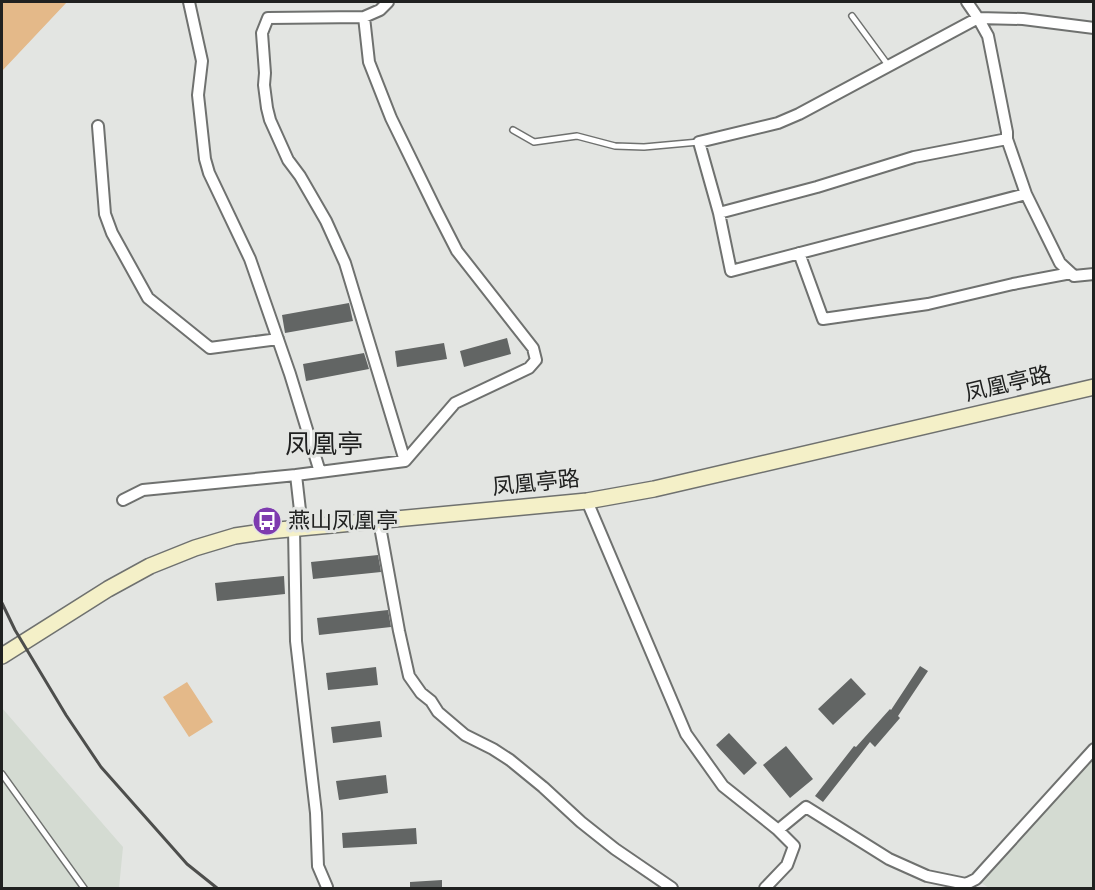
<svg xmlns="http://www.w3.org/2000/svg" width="1095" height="890" viewBox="0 0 1095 890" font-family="Karla,'Noto Sans SC',sans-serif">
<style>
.built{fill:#d4dbd2}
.green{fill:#e4b989}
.building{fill:#626564}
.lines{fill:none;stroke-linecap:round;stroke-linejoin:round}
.lane-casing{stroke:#6f716f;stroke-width:8}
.street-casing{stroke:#6f716f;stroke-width:14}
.secondary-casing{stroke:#6f716f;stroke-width:18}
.lane{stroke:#fff;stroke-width:5}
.street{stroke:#fff;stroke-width:10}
.secondary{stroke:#f4f0c8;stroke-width:15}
.rail{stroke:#4d4e4c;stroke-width:3}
.labels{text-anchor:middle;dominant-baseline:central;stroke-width:6;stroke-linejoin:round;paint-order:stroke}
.street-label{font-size:22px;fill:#202120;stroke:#e3e5e2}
.poi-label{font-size:22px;fill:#202120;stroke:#e3e5e2;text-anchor:start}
.quarter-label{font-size:26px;fill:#202120;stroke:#e3e5e2}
</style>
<rect width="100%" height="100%" fill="#e3e5e2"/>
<path class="built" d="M2,708l121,139 -4,41h-117z
M1093,758v130h-104l-9,-6z"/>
<path class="green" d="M3,2h64l-65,69v-61z
M187,682l26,40 -24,15 -26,-40z"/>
<path class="building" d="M349,303l4,18 -68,12 -3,-18z
M507,338l4,16 -47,13 -4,-16z
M444,343l3,16 -50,8 -2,-16z
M364,353l5,16 -63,12 -3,-17z
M378,555l3,17 -68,7 -2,-17z
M284,576l1,18 -68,7 -2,-18z
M388,610l3,17 -72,8 -2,-17z
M920,666l8,5 -30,45 2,2 -25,29 -5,-5 -47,60 -8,-6 39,-50 2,1 34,-38 1,1z
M376,667l2,18 -50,5 -2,-17z
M851,678l15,16 -33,31 -15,-16z
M380,721l2,16 -49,6 -2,-16z
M729,733l28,30 -13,12 -28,-30z
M786,746l27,33 -23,19 -27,-33z
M386,775l2,18 -49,7 -3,-19z
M416,828l1,16 -74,4 -1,-15z
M442,880v8h-32v-6z"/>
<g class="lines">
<g class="lane-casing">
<path id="lane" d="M852,16l36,49
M513,130l21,12 43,-6 38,10 29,1 55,-5
M2,774l82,114"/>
</g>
<g class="street-casing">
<path id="street" d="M189,2l13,59 -4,34 7,64 4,14 41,86 40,115 30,98
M388,2l-8,8 -16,7 -96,1 -6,15 3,40 -1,12 3,23 3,12 18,40 12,16 26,45 19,42 60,198
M967,2l11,16 10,18 19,96v7l19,55 34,69 14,13 20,-2
M98,126l7,88 7,19 36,65 62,50 68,-9
M1026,194l-295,77 -12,-58 -20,-71 79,-19 21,-9 179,-96 45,1 71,9
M719,213l98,-26 97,-30 93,-18
M799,253l24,66 105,-15 85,-20 58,-11
M123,500l20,-10 153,-15
M587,501l99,233 37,52 54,43 17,17 -7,19 -22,23
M379,521l20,110 10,45 12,17 10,8 7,11 27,23 28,14 17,11 33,27 38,35 34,27 57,39
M302,528l-6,-53 109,-14 50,-58 74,-35 7,-8 -3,-12 -76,-97 -21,-41 -45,-92 -22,-56 -5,-45
M294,529l2,112 20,172 2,53 9,21
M778,830l28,-23 83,52 38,17 39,8 10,-5 118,-130"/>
</g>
<g class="secondary-casing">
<path id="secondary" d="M2,656l106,-67 42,-23 45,-18 40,-12 33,-5 319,-30 67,-12 440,-102"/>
</g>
<use href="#lane" class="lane"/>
<use href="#street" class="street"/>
<use href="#secondary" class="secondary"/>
<path class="rail" d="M2,603l13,27 51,85 35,52 86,97 30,24"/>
</g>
<defs>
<g id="bus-disc" transform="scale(1.5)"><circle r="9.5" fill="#7e3baf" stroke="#e3e5e2"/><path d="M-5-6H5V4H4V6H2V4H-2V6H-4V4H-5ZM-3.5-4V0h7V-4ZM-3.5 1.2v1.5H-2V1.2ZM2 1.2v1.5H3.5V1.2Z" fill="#fff"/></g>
</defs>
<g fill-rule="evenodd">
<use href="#bus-disc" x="267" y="521"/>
</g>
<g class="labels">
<g class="street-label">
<text transform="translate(1008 384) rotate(-13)">凤凰亭路</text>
<text transform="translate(536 483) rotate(-6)">凤凰亭路</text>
</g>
<g class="poi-label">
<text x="288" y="521">燕山凤凰亭</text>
</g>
<g class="quarter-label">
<text x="324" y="444">凤凰亭</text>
</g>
</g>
<rect width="1095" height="890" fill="none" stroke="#202120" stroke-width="6"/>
</svg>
